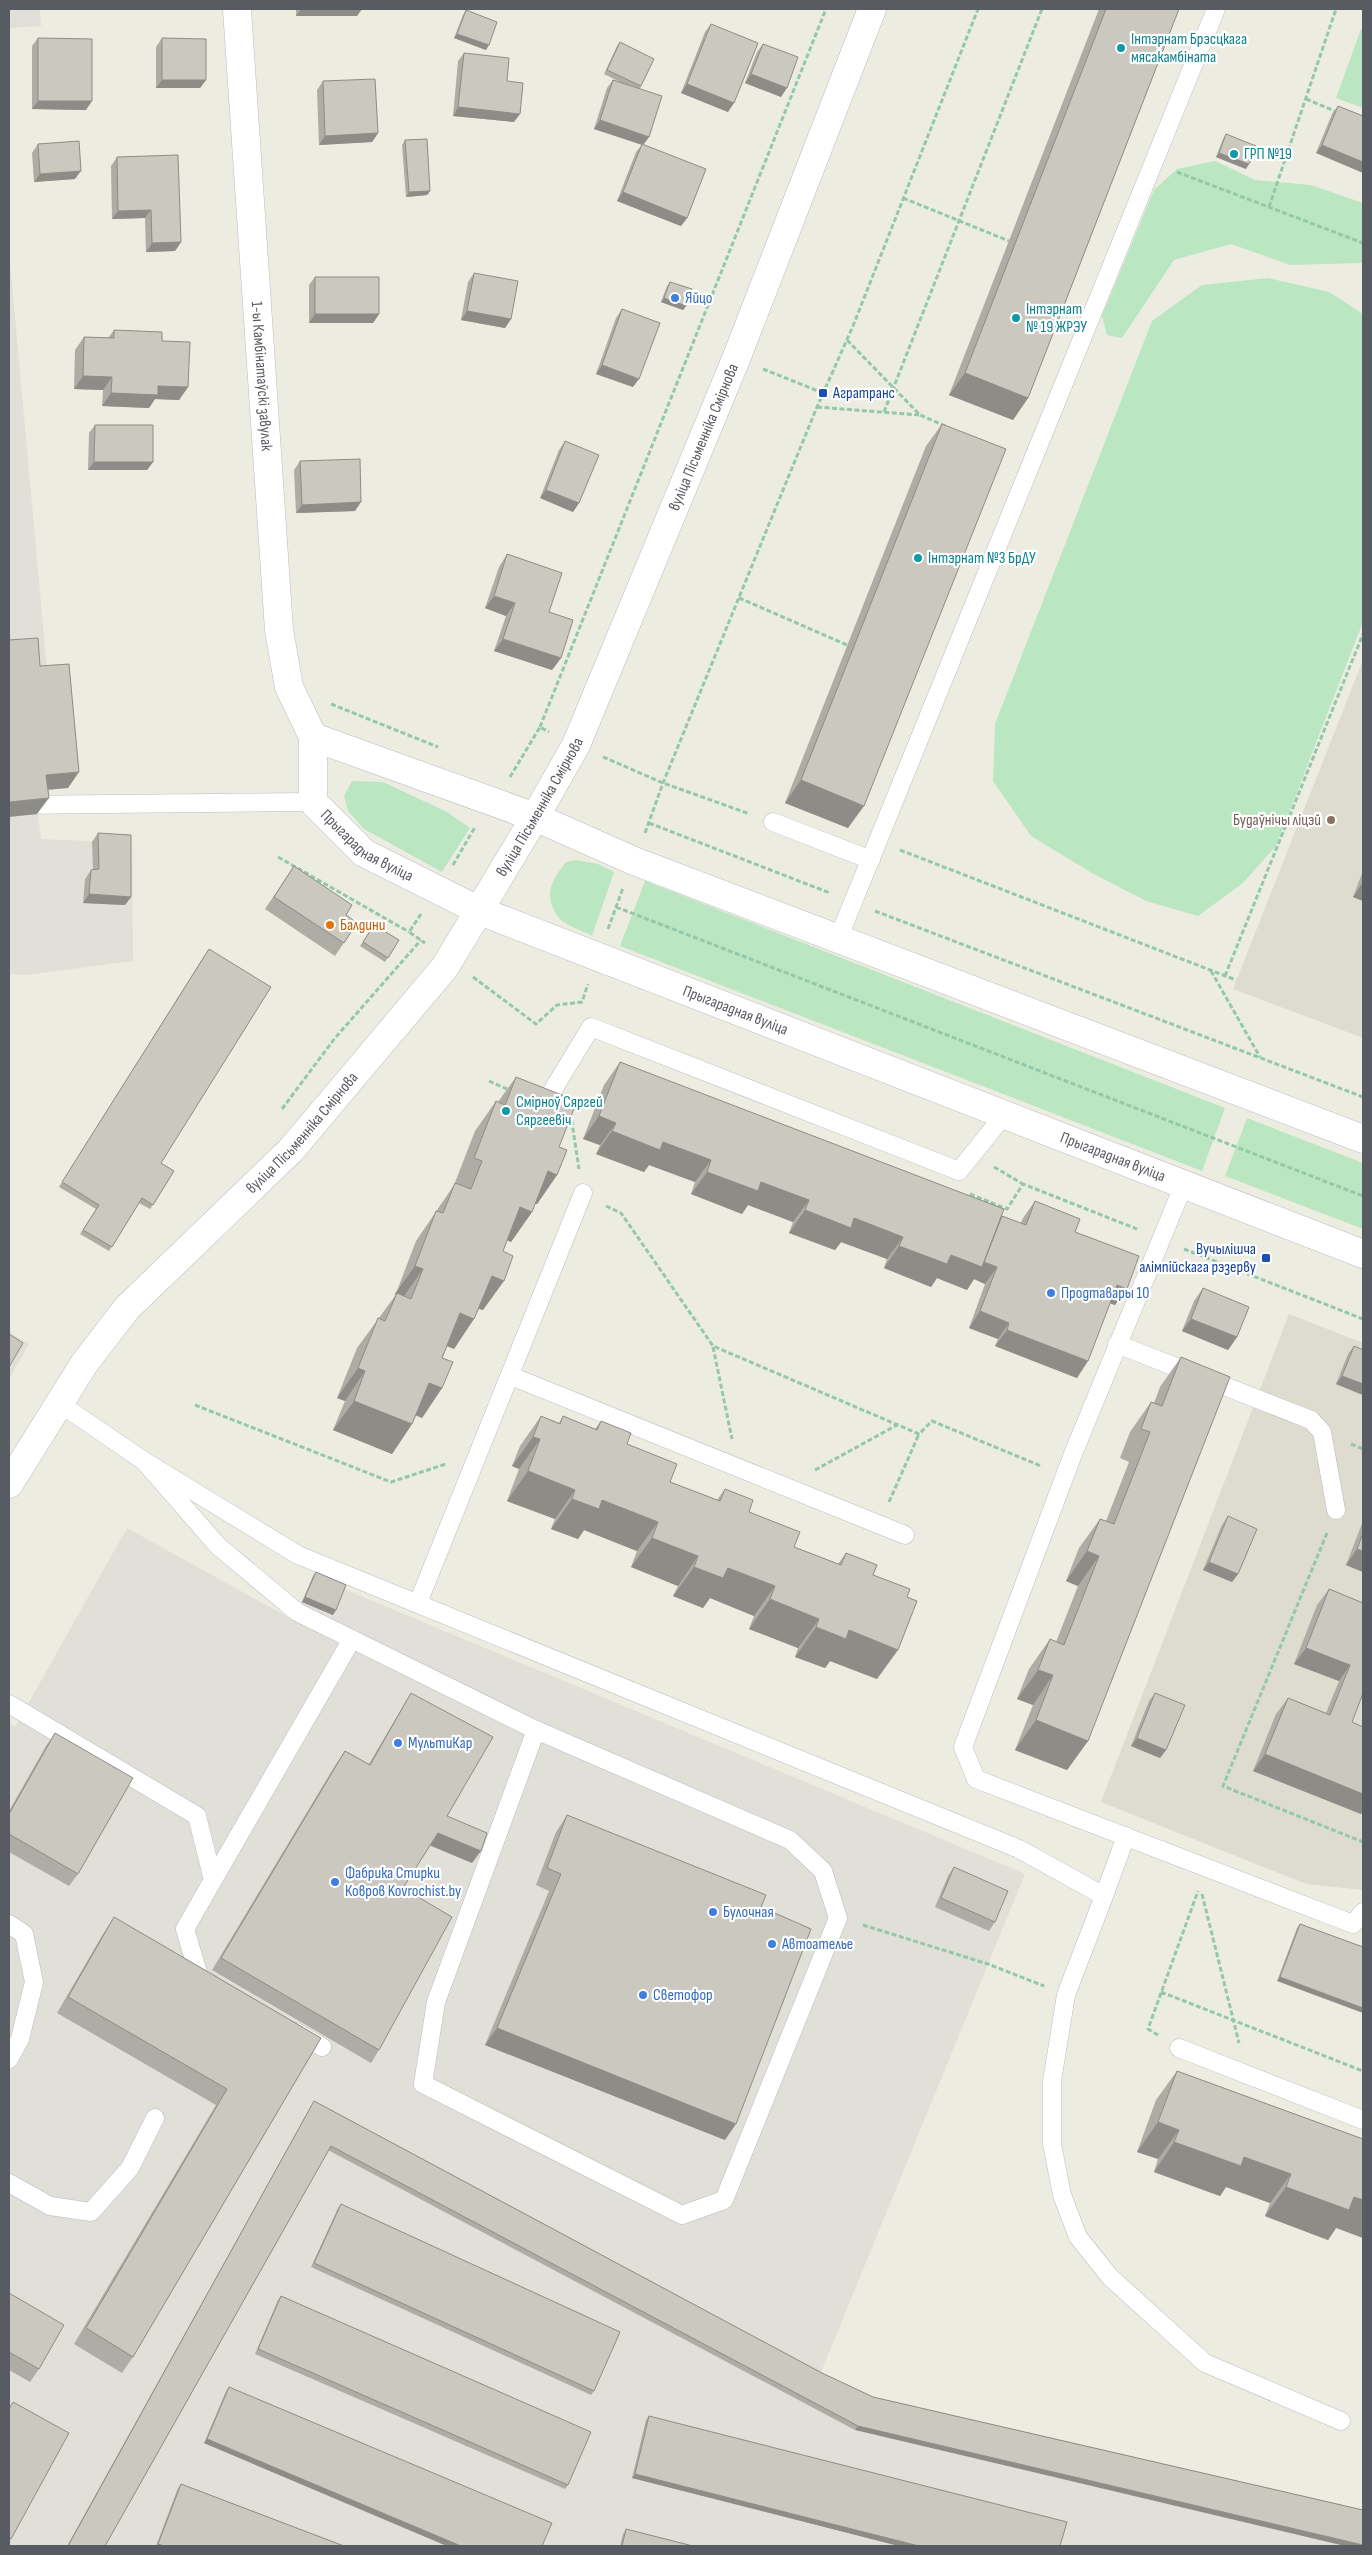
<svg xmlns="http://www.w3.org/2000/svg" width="1372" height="2555" viewBox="0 0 1372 2555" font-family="'Sofia Sans Condensed',sans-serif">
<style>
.industrial{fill:#e0dfd8}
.education{fill:#dddccf}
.green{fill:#bae7c1}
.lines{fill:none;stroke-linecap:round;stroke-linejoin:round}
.service-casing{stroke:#bbbcc3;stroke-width:19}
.minor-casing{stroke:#bbbcc3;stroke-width:29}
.tertiary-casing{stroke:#bbbcc3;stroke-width:29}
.secondary-casing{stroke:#bbbdc5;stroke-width:29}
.path{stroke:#93c8aa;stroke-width:3;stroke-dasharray:5 2.5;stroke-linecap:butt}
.service{stroke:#fff;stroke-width:18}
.minor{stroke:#fff;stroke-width:28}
.tertiary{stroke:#fff;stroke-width:28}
.secondary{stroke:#fff;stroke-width:28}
.wall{fill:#aeaca4}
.shaded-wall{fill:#8d8c86}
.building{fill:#cac8bf;stroke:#8d8c86}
.culture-dot{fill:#0f9aa8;stroke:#fff;stroke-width:2}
.shop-dot{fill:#3f7fe0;stroke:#fff;stroke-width:2}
.transit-dot{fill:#1a4fb4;stroke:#fff;stroke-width:2}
.education-dot{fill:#8d6e63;stroke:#fff;stroke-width:2}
.food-dot{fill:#e8710a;stroke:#fff;stroke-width:2}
.labels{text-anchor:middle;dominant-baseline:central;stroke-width:4.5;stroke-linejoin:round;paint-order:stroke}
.culture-label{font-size:16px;fill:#0d838f;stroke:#fff;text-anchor:start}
.shop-label{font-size:16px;fill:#366cbe;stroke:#fff;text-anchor:start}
.street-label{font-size:16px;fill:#595b62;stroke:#fff}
.transit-label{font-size:16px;fill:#164399;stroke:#fff;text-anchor:start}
.education-label{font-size:16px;fill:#785e54;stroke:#fff;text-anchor:end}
.food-label{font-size:16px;fill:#c56008;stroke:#fff;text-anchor:start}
</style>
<rect width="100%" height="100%" fill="#edece0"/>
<path class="industrial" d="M9,9h31l1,17 -32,2z
M9,251l39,430 20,107 -33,3 6,48 91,4 1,118 -107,14 -17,-1z
M9,1332l20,12 -20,35z
M127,1528l166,92 20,-44 712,298 -206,503 51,24 493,145h-1354v-823l6,4z"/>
<path class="education" d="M1363,660v378l-130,-49z
M1289,1314l74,29v547l-57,-6 -205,-82z"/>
<path class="green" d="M1361,29l2,1v78l-27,-10z
M1215,161l40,19 56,5 52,18v60l-73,2 -59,-21 -57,16 -52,78 -15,-3 -5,-19 52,-126 23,-21z
M1268,278l61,14 34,22v308l-87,224 -33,37 -45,33 -52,-15 -54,-28 -61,-37 -38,-55 2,-57 157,-403 50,-36z
M352,781l31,1 64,30 23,16 -28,44 -78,-43 -16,-18 -4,-15z
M576,860l22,4 16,8 -22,64c-8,-5 -25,-10 -32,-17 -18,-22 -9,-38 6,-57z
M645,881l580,227 -23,63 -582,-225z
M1247,1118l116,45v66l-138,-53z"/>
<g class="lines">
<g class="service-casing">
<path id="service" d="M9,805l304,-3
M773,822l98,38
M838,939l378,-930
M548,1098l43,-71 368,144 46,-57
M1184,1184l-111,270 -110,293 13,32 377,145 10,-12
M1117,1344l194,76 11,12 14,78
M511,1376l394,159
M59,1403l85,58 154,94 721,294 85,47 -38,99 -14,86v63l10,51 16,42 32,40 95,86 136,58
M144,1461l74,85 79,66 239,118 254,110 33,31 15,47 -114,282 -42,15 -259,-131 13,-82 100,-272
M418,1603l165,-410
M9,1704l188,112 16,64 -28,49 14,47 10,6
M213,1880l139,-241
M1104,1896l22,-60
M9,1924l15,10 10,48 -14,57 -11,20
M296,2032l26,15
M1179,2048l184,72
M9,2183l41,23 41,6 39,-44 25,-50"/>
</g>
<g class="minor-casing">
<g id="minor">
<path id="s1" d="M237,9l42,621 10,57 24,50v65l51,51 116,58"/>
<path d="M313,737l222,80"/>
</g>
</g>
<g class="tertiary-casing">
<g id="tertiary">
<path d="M535,817l99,44 729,278"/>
<path id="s2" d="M480,911l883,343"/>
</g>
</g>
<g class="secondary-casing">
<g id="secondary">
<path id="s3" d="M9,1484l75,-120 43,-56 164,-158 154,-183 90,-150 41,-72 160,-386 136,-350"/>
</g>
</g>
<path class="path" d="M1306,99l31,13
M1177,172l186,71
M903,198l106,43
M1269,207l67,-198
M847,340l73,75 25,11
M763,369l60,24
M817,407l102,8
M884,412l158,-403
M739,598l108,47
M331,704l107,43
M540,727l286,-718
M603,757l60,26 87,31
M510,777l30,-50 9,5
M649,823l181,70
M645,833l18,-50 154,-376 36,-81 125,-317
M900,850l336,130
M278,857l131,75
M453,865l22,-38
M616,907l747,289
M875,911l488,186
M421,914l-12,18 16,11
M608,929l15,-41
M1211,971l49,86
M1225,976l138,-342
M473,977l63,47 21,-19 25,-3 6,-18
M489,1081l20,9
M282,1109l53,-71 86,-98
M568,1115l3,1 8,53
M994,1167l29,17
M970,1194l37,15 16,-25 114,45
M606,1206l15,7 92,133 206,88 13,-13 109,45
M1184,1249l179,70
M713,1347l19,92
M195,1405l196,77 55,-18
M1351,1444l12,5
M815,1470l82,-45
M889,1502l30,-68
M1327,1533l-104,253 140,56
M1202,1894l37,149
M863,1925l125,39 56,22
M1161,1992l202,79
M1158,2035l-10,-6 50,-138"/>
<use href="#service" class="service"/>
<use href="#minor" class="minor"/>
<use href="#tertiary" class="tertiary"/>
<use href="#secondary" class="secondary"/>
</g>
<path class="wall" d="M296,9h66l-5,7h-61z
M1099,9h80l-151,389 -15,22 -64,-25z
M466,10l20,40 -32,-12 9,-23z
M711,24l17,88 -47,-19 24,-61z
M38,38l48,72 -54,-1v-63z
M162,38l44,42 -6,8h-44v-41z
M620,42l21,44 -1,3 9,48 -5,7 43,74 -6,8 -64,-25 19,-49 6,-7 -48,-16 13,-41 6,-8 9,3 -18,-9 13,-28z
M763,44l18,53 -36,-14 12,-31z
M464,53l43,28 7,41 -61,-6 5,-55z
M323,81l55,52 -6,9 -53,3 -2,-55z
M1338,106l25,10 -47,37 16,-39z
M1226,134l20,35 -30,-12 7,-18z
M405,140l25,51 -3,4 -21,2 -4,-52z
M38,144l37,35 -41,3 -2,-29z
M117,157l64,85 -6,9 -29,1 -1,-34 -33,1 -1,-53z
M474,273l37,46 -6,9 -44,-8 7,-38z
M315,277l64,37 -6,9h-64v-38z
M670,282l16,24 -3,4 -22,-8 6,-16z
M622,309l11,78 -37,-13 20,-56z
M114,330l48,11 26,46 -9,13 -24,-1 -6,9 -47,-2 1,-16 -29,-1 1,-39 9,-13 24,1z
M942,424l-94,404 -63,-25 141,-357z
M95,425l58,37 -6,8h-59l1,-37z
M565,441l14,62 -6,9 -33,-14 19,-48z
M300,461l55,50 -59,2 -2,-43z
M507,554l42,58 12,46 -9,12 -58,-19 12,-35 -21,-8 14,-41z
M98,833l33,64 -6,8 -42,-2 2,-24 6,-9h2l-1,-28z
M294,866l52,49 11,8 -22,33 -70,-47z
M1363,871v30l-10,-4z
M374,925l25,15 -14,22 -25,-16z
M206,953l-45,210 13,8 -24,38 -11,-6 -30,48 -29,-17 16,-25 -37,-22z
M620,1062l382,154 19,7 2,-5 12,-17 40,31 40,73 -5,-2 -33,75 -82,-32 3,-7 -29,-11 16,-44 -11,-5 -7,11 -30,-12 -6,9 -47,-19 3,-9 -46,-17 -6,8 -46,-17 4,-11 -45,-17 -6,9 -51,-20 4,-12 -46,-17 -5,7 -48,-18 4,-9 -17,-6 21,-54z
M516,1077l43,70 -2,28 -20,29h-2l-3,8 -21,30 -4,-2 -24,70 -4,-1 -25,40 -7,-3 -5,12v30l-20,30 -6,-3 -4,9 -20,30 -59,-24 12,-29 -8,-3 20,-50 38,-52 21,-55 38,-56 21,-54 21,-30 2,1z
M1203,1288l34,49 -9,13 -46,-19 12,-30z
M1354,1346l9,4v45l-27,-11 12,-30z
M1181,1357l-93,384 -21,29 -52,-20 18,-45 -16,-6 12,-30 21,-30 6,3 22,-56 -12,-5 13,-33 21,-29 6,2 23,-59 -9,-4 10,-26 21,-30 3,1 6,-16z
M541,1416l18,7 4,-7 32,13 6,-8 69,61 47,18 8,-11 24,23 45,35 44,17 8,-11 27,22 4,104 -47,-18 -5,7 -30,-11 3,-9 -49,-19 5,-13 -44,-18 -7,10 -30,-12 5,-10 -47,-19 6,-16 -53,-21 -6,9 -27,-10 4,-10 -48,-18 12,-32 -7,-3 8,-20z
M1228,1516l10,58 -6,8 -29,-12 19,-45z
M1363,1521v51l-17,-7z
M316,1572l17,43 -31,-13 11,-26z
M1329,1589l34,14 -11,119 9,92 -108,-43 23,-57 12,-16 38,15 13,-32 -45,-17 23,-59z
M411,1693l36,123 25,47 -42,-18 -27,43 -24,162 -8,13 -159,-93 124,-206 9,-13 24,13 34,-58z
M1155,1693l11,57 -6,8 -29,-12 18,-45z
M55,1733l23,141 -9,12 -60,-34v-41l37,-65z
M567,1815l194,92 -36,233 -240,-95 64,-154 -13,-6 20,-53z
M954,1867l41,55 -6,9 -54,-24 13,-31z
M114,1917l207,121 -188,319 -11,16 -48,-29 142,-239 -159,-92 46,-79z
M1300,1924l63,23 -86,34 20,-53z
M1177,2071l186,68 -27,89 -8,12 -63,-24 5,-13 -44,-16 -6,9 -66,-24 4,-13 -21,-7 19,-52z
M314,2101l508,272 51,24 490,113 -508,-80 -527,-280 -223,396h-38z
M341,2204l253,187 -3,4 -280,-128 27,-59z
M9,2293l30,76 -9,13 -21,-12z
M281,2296l287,189 -3,4 -310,-135 23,-54z
M229,2387l313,159h-95l-243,-103 22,-52z
M649,2416l411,130h-161l-267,-68 14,-58z
M181,2484l163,62h-188l22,-58z
M626,2529l67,17h-73l3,-12z"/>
<path class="shaded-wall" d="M301,9h61l-5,7h-61z
M457,34l32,11 -3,5 -32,-12z
M751,74l36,14 -6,9 -36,-14z
M162,80h44l-6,8h-44z
M687,84l47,19 -6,9 -47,-19z
M38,101h54l-6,9 -54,-1z
M458,107l62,7 -6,8 -61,-6z
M600,120l49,17 -6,8 -49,-16z
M378,133l-6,9 -53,3 6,-9z
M1322,145l41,17v11l-47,-20z
M1219,153l30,11 -3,5 -30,-12z
M81,171l-6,8 -41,3 6,-8z
M430,191l-3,4 -21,2 3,-5z
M623,192l64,26 -6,8 -64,-25z
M151,210l-6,8 -33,1 6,-8z
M181,242l-6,9 -29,1 6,-9z
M664,298l22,8 -3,4 -22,-8z
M467,311l44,8 -6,9 -44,-8z
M315,314h64l-6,9h-64z
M602,365l37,14 -6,8 -37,-13z
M965,373l63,25 -15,22 -64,-25z
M83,376l29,1 -9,13 -29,-1z
M158,386l30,1 -9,13 -24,-1 -6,9 -47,-2 9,-13z
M94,462h59l-6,8h-59z
M546,490l33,13 -6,9 -33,-14z
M361,502l-6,9 -59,2 6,-8z
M494,596l21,7 -9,13 -21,-8z
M503,639l58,19 -9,12 -58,-19z
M79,772l-11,16 -33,3 11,-16z
M801,780l63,26 -16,22 -63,-25z
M49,798l-12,16 -28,3v-15z
M1363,882v19l-10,-4z
M89,894l42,3 -6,8 -42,-2z
M599,1116l17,7 -16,22 -17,-6z
M612,1131l51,11 48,18 -16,22 -46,-17 -5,7 -48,-18z
M548,1171l9,4 -20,29 -10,-3z
M707,1172l54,10 48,18 -16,22 -45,-17 -6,9 -51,-20z
M520,1207l12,5 -21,30 -12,-5z
M805,1210l49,8 49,19 -16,22 -46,-17 -6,8 -46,-17z
M899,1246l52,9 31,7 15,5 -12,17 -11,-5 -7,11 -30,-12 -6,9 -47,-19z
M415,1266l8,3 -21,30 -5,-6 -3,2z
M492,1276l12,5 -21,29 -12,-4z
M1117,1285l10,4 -12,16 -9,-3z
M980,1311l29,12 -11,16 -29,-11z
M460,1313l14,6 -20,30 -15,-6z
M1191,1319l46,18 -9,13 -46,-19z
M1007,1330l81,31 -11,17 -82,-32z
M358,1368l7,3 -20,30 -8,-3z
M1342,1376l21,8v11l-27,-11z
M429,1383l13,5 -20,30 -14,-6z
M354,1401l58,23 -20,30 -59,-24z
M533,1437l7,2 -21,30 -7,-3z
M528,1471l47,19 -20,29 -48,-18z
M572,1499l30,1 56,22 -21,29 -53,-21 -6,9 -27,-10z
M652,1538l46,18 -20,30 -47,-19z
M1357,1549l6,2v21l-17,-7z
M1087,1551l12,5 -21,30 -12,-5z
M1209,1562l29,12 -6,8 -29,-12z
M694,1567l34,1 47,18 -21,30 -44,-18 -7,10 -30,-12z
M305,1597l31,13 -3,5 -31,-13z
M770,1599l49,20 -21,29 -49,-19z
M816,1627l33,3 49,20 -21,29 -47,-18 -5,7 -30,-11z
M1306,1648l44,17 -11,16 -45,-17z
M1038,1670l15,5 -20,30 -16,-6z
M1036,1720l52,21 -21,29 -52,-20z
M1137,1738l29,12 -6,8 -29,-12z
M1265,1754l98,40v17l-2,3 -108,-43z
M438,1833l43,18 -9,12 -43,-18z
M1280,1977l83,31v5l-86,-32z
M497,2028l239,96 -11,16 -240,-95z
M1158,2122l21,8 -21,29 -21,-7z
M1174,2142l70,15 47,17 -21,29 -44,-16 -6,9 -66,-24z
M1286,2187l68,10 9,3v38l-27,-10 -8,12 -63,-24z
M858,2426l505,119v1h-18l-490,-116z
M207,2439l254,107h-14l-243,-103z
M635,2474l284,72h-20l-267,-68z"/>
<path class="building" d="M1106,9h73l-151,389 -63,-25z
M466,10l31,12 -8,23 -32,-11z
M711,24l47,19 -24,60 -47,-19z
M38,38l54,1v62h-54z
M162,38l44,1v41h-44z
M620,42l34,17 -13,27 -34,-16z
M763,44l35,13 -11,31 -36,-14z
M464,53l45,5 -2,23 16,2 -3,31 -62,-7z
M375,79l3,54 -53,3 -2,-55z
M613,80l49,16 -13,41 -49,-17z
M1338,106l25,10v46l-41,-17z
M1226,134l30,12 -7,18 -30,-11z
M427,139l3,52 -21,1 -4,-52z
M79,141l2,30 -41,3 -2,-30z
M642,144l64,25 -19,49 -64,-26z
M178,155l3,87 -29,1 -1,-33 -33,1 -1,-54z
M474,273l44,8 -7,38 -44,-8z
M315,277h64v37h-64z
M670,282l22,7 -6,17 -22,-8z
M622,309l38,14 -21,56 -37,-14z
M114,330l48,2v9l28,1 -2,45 -30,-1v9l-47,-2 1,-16 -29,-1 1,-39 30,1z
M942,424l64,25 -142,357 -63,-26z
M95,425h58v37h-59z
M565,441l34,14 -20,48 -33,-13z
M360,459l1,43 -59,3 -2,-44z
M507,554l55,19 -13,39 24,8 -12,38 -58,-19 12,-36 -21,-7z
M38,638l2,28 29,-2 10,108 -33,3 3,23 -40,4v-162z
M98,833l33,2v62l-42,-3 2,-24 8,-1z
M294,866l58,39 -6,10 11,8 -13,20 -70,-46z
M374,925l25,15 -11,18 -25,-16z
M209,949l62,38 -110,176 13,8 -21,34 -11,-7 -30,49 -29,-17 16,-25 -37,-23z
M620,1062l384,147 -22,58 -31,-12 -4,9 -48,-18 4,-9 -49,-19 -3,10 -46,-18 4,-10 -48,-18 -3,9 -51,-19 4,-12 -48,-18 -3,8 -48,-19 4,-8 -17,-7z
M516,1077l61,24 -18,46 8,3 -10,25 -9,-4 -16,41 -12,-5 -17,44 10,5 -9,25 -12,-5 -18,43 -14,-6 -18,45 11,4 -11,26 -13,-5 -17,41 -58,-23 11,-30 -7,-3 20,-50 7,3 12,-28 14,6 12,-30 -8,-3 21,-55 7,2 12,-30 16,6 11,-28 -8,-3 22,-57 9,4z
M1035,1201l45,18 -5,13 64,24 -12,33 -10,-4 -29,76 -81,-31 2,-7 -29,-12 17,-44 -13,-5 18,-46 24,9z
M1203,1288l46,19 -12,30 -46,-18z
M9,1334l14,9 -14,24z
M1354,1346l9,4v34l-21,-8z
M1181,1357l49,20 -142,364 -52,-21 17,-45 -15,-5 12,-31 14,6 35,-89 -12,-5 13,-32 14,5 36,-92 -9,-3 10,-27 11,4z
M541,1416l19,8 3,-8 34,14 4,-9 30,12 -4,11 50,20 -7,18 50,19 5,-12 28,11 -4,12 51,20 -6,15 47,18 5,-12 31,12 -4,10 37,14 -3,8 10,4 -19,49 -49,-20 -3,9 -30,-12 3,-8 -49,-20 5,-13 -47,-18 -5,10 -29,-11 4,-11 -46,-18 6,-16 -56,-22 -3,9 -27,-10 3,-9 -47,-19 12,-32 -7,-2z
M1228,1516l29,13 -19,45 -29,-12z
M1363,1533v18l-6,-2z
M316,1572l30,13 -10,25 -31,-13z
M1329,1589l34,14v90l-11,29 11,5v67l-98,-40 23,-56 42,17 20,-50 -44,-17z
M411,1693l82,44 -46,79 40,17 -6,18 -43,-18 -35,55 49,29 -73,133 -158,-92 124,-207 25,14z
M1155,1693l30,12 -19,45 -29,-12z
M55,1733l78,45 -55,96 -69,-40v-20z
M567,1815l199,80 -5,12 50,22 -75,195 -239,-96 64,-154 -14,-6z
M954,1867l54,24 -13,31 -54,-24z
M114,1917l207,121 -188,319 -47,-29 141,-239 -159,-92z
M1300,1924l63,23v61l-83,-31z
M1177,2071l186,68v61l-9,-3 -5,13 -63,-23 5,-13 -47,-17 -3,9 -67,-24 5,-12 -21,-8z
M314,2101l508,272 51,24 490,113v35l-505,-119 -527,-280 -226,400h-37z
M341,2204l279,128 -26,59 -280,-128z
M9,2293l55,32 -25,44 -30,-17z
M281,2296l310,136 -23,53 -310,-136z
M229,2387l323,136 -10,23h-81l-254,-107z
M13,2402l56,31 -58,106 -2,-1v-129z
M649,2416l418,106 -7,24h-141l-284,-72z
M181,2484l163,62h-180l-6,-2z
M626,2529l67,17h-71z"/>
<g class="culture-dot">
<circle cx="1121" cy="48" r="5"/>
<circle cx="1234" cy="154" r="5"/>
<circle cx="1016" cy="318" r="5"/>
<circle cx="918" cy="558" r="5"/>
<circle cx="506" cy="1111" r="5"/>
</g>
<g class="shop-dot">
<circle cx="675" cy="298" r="5"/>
<circle cx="1051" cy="1293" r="5"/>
<circle cx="398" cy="1743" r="5"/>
<circle cx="335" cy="1882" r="5"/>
<circle cx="713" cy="1912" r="5"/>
<circle cx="772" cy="1944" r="5"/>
<circle cx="643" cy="1995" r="5"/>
</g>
<g class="transit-dot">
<rect x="818" y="388" width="10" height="10" rx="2.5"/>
<rect x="1261" y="1253" width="10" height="10" rx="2.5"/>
</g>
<circle class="education-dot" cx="1331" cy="820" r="5"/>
<circle class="food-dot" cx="330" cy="925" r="5"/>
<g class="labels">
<g class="culture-label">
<text x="1131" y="39">Інтэрнат Брэсцкага<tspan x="1131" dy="18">мясакамбіната</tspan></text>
<text x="1244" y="154">ГРП №19</text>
<text x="1026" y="309">Інтэрнат<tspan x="1026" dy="18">№ 19 ЖРЭУ</tspan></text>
<text x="928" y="558">Інтэрнат №3 БрДУ</text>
<text x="516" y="1102">Смірноў Сяргей<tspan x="516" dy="18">Сяргеевіч</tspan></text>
</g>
<g class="shop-label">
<text x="685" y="298">Яйцо</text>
<text x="1061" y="1293">Продтавары 10</text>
<text x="408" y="1743">МультиКар</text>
<text x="345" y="1873">Фабрика Стирки<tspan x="345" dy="18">Ковров Kovrochist.by</tspan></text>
<text x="723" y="1912">Булочная</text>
<text x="782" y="1944">Автоателье</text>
<text x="653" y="1995">Светофор</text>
</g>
<g class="street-label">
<text stroke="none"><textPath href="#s1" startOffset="368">1-ы Камбінатаўскі завулак</textPath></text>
<text stroke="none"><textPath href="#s3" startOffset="1270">вуліца Пісьменніка Смірнова</textPath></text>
<text stroke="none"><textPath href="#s3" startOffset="865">вуліца Пісьменніка Смірнова</textPath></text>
<text stroke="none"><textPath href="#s1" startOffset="871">Прыгарадная вуліца</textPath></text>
<text stroke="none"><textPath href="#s2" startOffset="274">Прыгарадная вуліца</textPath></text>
<text stroke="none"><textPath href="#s3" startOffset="460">вуліца Пісьменніка Смірнова</textPath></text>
<text stroke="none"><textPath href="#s2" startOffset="679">Прыгарадная вуліца</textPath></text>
</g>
<g class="transit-label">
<text x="833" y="393">Агратранс</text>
<text x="1256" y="1249" text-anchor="end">Вучылішча<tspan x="1256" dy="18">алімпійскага рэзерву</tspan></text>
</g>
<g class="education-label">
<text x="1321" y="820">Будаўнічы ліцэй</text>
</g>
<g class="food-label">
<text x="340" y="925">Балдини</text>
</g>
</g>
<rect width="1372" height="2555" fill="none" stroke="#595b62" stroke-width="20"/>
</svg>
